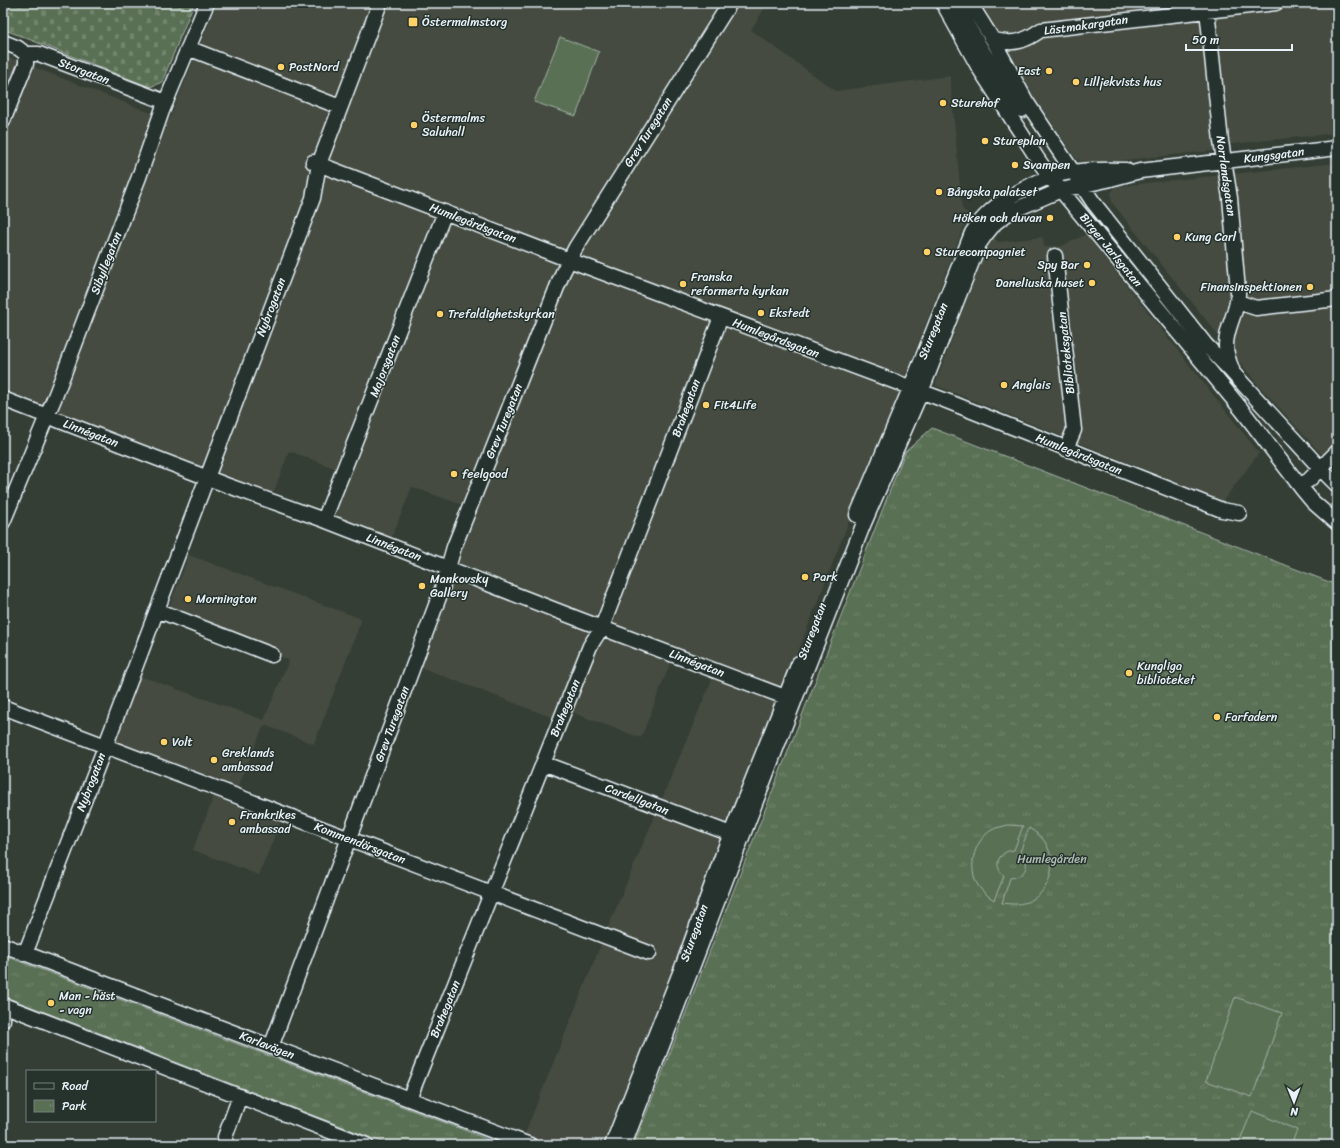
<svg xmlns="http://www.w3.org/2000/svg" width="1340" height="1148" viewBox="0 0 1340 1148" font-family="Sriracha,sans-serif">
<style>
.built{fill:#444b3f}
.cemetery{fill:url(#cemetery-stones);stroke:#a1b0a6}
.park{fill:url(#park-tufts);stroke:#a1b0a6}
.garden{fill:#5a7054;stroke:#a1b0a6}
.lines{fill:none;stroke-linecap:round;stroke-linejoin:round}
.minor-casing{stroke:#e8f1f8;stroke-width:17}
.minor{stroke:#26332d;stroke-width:14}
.poi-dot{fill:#ffd166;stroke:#26332d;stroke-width:1.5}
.labels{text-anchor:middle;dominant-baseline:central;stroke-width:3;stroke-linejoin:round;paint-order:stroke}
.poi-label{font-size:12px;fill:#e8f1f8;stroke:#26332d;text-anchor:start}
.street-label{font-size:12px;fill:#e8f1f8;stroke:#26332d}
.park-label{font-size:12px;fill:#afbdb6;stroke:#26332d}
</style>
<defs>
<pattern id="cemetery-stones" width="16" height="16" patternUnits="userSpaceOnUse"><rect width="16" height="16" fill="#5a7054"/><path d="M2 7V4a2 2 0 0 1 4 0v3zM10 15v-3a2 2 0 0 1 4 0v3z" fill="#72856d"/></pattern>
<pattern id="park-tufts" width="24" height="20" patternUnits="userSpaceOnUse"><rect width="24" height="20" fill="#5a7054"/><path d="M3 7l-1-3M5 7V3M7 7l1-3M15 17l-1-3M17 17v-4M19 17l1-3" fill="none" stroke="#72856d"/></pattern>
</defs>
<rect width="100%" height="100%" fill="#343e35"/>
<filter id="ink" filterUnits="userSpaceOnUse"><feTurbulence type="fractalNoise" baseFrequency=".025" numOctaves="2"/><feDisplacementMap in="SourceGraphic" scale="8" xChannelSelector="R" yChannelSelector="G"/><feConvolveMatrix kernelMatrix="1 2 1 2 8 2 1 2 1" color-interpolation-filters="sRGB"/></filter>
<g filter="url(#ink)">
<path class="built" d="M217,3h551l-17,27 85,61 114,-15 12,132 2,3 5,2 -363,932h-62l-21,-7 83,-206 109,-260 -42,-16 -32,82 -78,-29 -4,11 -147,-56 59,-156 -59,-21 -23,57 -66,-25 19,-48 -53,-20 -16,43 -270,-104v-335l166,65z
M976,3h361v130l-105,11 -21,7 -125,13 -10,-5 -43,-64z
M1337,163v308l-78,-85 -146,-182 -2,-5v-6l3,-5 5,-2z
M1086,234l173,219 -36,48 -288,-116 52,-140 7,-8 4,5 45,-5 1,10 18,-1z
M189,555l173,64 -48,125 -50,-19 -29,69 49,19 -25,62 -66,-25 24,-62 -113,-43 28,-72 132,47 25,-60 -122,-47z"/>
<path class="cemetery" d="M3,3h191l-32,79 -12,5 -147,-58z"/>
<path class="park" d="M932,428l405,157v560h-703l271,-693z
M3,955l461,175 37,15h-111l-387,-149z"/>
<path class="garden" d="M560,37l39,15 -23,64 -42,-14z
M1008,825l15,1 -9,24c-15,1 -22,15 -10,26l-10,24c-6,-4 -11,-8 -15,-13 -13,-19 -5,-50 17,-59 4,-1 8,-2 12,-3z
M1029,828c6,4 12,8 16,14 13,21 6,51 -18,60 -9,3 -16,2 -25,1l8,-25c16,-1 22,-15 10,-26z
M1235,997l47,16 -30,84 -46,-16z
M1252,1111l45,19 -6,15h-53z"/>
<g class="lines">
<g class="minor-casing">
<path id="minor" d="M943,3l36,65 60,93 11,16 192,233 61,80 10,12 24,21
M954,3l40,67 28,40
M970,3l23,37 33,61 67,101 113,143 26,27 89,97 16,16
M1208,3l-1,7 14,131 9,57 8,93c1,19 -12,35 -12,54 0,9 3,17 6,24
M993,40c11,2 22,4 32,-1 6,-2 11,-6 16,-9l235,-27
M3,42l15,6 8,6h13l127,48
M188,48l152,59
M3,121l23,-57v-10
M313,162l272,104 359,134 278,110 17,3
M1055,256l19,174 -8,19
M1238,302l18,6 81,-9
M3,399l223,86 98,35 257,100 204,77
M1298,483h6l5,-3 28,-28
M857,515l60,-143 55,-139c11,-18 26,-30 45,-40 10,-6 21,-12 33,-16 23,-8 51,-8 76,-7
M324,520l121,-308
M3,522l53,-128 83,-217 23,-66 45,-108
M157,610l115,45
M3,707l646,246
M543,763l188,71
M3,945l527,200
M25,954l80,-207 208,-549 6,-34 61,-161
M3,1005l363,140
M3,1020v-1
M271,1047l171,-458 12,-42 109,-275 13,-25 154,-244
M409,1099l181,-453 12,-19 119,-310
M226,1145l-1,-8 15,-41
M612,1145l71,-180 41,-114 75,-188
M624,1145l181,-472 59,-150 57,-131 58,-148 7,-10 9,-11 8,-6 9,-6 49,-21 46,-10 33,-9 197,-23"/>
</g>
<use href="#minor" class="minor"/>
</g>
</g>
<g class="poi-dot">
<rect x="408" y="17" width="10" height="10" rx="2"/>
<circle cx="281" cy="67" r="4"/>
<circle cx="1049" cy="71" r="4"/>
<circle cx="1076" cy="82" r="4"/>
<circle cx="943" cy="103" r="4"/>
<circle cx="414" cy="125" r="4"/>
<circle cx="985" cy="141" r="4"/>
<circle cx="1015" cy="165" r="4"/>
<circle cx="939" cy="192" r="4"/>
<circle cx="1050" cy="218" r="4"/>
<circle cx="1177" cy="237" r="4"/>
<circle cx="927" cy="252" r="4"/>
<circle cx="1087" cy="265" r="4"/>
<circle cx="1092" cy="283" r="4"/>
<circle cx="683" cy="284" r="4"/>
<circle cx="1310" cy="287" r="4"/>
<circle cx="761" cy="313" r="4"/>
<circle cx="440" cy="314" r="4"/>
<circle cx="1004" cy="385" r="4"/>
<circle cx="706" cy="405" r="4"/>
<circle cx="454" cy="474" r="4"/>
<circle cx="805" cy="577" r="4"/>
<circle cx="422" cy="586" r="4"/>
<circle cx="188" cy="599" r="4"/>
<circle cx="1129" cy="673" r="4"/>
<circle cx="1217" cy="717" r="4"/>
<circle cx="164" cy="742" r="4"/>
<circle cx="214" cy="760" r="4"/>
<circle cx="232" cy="822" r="4"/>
<circle cx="51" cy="1003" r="4"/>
</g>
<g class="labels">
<g class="poi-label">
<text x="422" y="22">Östermalmstorg</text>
<text x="289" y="67">PostNord</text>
<text x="1041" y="71" text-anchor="end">East</text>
<text x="1084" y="82">Lilljekvists hus</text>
<text x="951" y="103">Sturehof</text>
<text x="422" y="118">Östermalms<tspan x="422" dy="14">Saluhall</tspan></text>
<text x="993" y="141">Stureplan</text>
<text x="1023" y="165">Svampen</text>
<text x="947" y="192">Bångska palatset</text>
<text x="1042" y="218" text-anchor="end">Höken och duvan</text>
<text x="1185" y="237">Kung Carl</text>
<text x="935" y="252">Sturecompagniet</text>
<text x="1079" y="265" text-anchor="end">Spy Bar</text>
<text x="691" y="277">Franska<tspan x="691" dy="14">reformerta kyrkan</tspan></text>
<text x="1084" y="283" text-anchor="end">Daneliuska huset</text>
<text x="1302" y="287" text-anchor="end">Finansinspektionen</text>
<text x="769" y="313">Ekstedt</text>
<text x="448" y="314">Trefaldighetskyrkan</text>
<text x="1012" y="385">Anglais</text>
<text x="714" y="405">Fit4Life</text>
<text x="462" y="474">feelgood</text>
<text x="813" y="577">Park</text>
<text x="430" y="579">Mankovsky<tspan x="430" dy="14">Gallery</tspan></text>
<text x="196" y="599">Mornington</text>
<text x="1137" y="666">Kungliga<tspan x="1137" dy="14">biblioteket</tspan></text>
<text x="1225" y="717">Farfadern</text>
<text x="172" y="742">Volt</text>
<text x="222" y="753">Greklands<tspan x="222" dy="14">ambassad</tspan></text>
<text x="240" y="815">Frankrikes<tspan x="240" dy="14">ambassad</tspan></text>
<text x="59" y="996">Man - häst<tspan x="59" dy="14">- vagn</tspan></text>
</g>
<g class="street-label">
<text transform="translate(1086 25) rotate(-8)">Lästmakargatan</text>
<text transform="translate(84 71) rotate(21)">Storgatan</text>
<text transform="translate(648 132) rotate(-58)">Grev Turegatan</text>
<text transform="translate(1274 155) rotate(-7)">Kungsgatan</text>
<text transform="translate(1226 176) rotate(82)">Norrlandsgatan</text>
<text transform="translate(473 223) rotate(21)">Humlegårdsgatan</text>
<text transform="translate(1111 250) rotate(51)">Birger Jarlsgatan</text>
<text transform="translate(106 263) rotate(-69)">Sibyllegatan</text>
<text transform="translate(271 307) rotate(-69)">Nybrogatan</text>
<text transform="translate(933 331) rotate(-68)">Sturegatan</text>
<text transform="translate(776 338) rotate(21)">Humlegårdsgatan</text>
<text transform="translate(1066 353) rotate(-96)">Biblioteksgatan</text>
<text transform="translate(385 366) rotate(-69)">Majorsgatan</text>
<text transform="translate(686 408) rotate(-70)">Brahegatan</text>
<text transform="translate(504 421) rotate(-68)">Grev Turegatan</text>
<text transform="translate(91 433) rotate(21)">Linnégatan</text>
<text transform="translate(1079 454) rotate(22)">Humlegårdsgatan</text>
<text transform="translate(394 547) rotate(21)">Linnégatan</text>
<text transform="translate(812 631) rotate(-69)">Sturegatan</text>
<text transform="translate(697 663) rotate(21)">Linnégatan</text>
<text transform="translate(565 708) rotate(-68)">Brahegatan</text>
<text transform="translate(392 724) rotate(-70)">Grev Turegatan</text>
<text transform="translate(91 782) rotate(-69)">Nybrogatan</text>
<text transform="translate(637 799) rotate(21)">Cardellgatan</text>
<text transform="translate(360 843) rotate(21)">Kommendörsgatan</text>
<text transform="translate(694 933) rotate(-70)">Sturegatan</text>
<text transform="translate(445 1009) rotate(-68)">Brahegatan</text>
<text transform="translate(267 1045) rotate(21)">Karlavägen</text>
</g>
<g class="park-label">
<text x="1052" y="859">Humlegården</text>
</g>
</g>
<rect width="1340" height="1148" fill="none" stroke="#26332d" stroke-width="16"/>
<rect x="8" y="8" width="1324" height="1132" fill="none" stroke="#e8f1f8" stroke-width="1.5" filter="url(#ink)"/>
<rect x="26" y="1070" width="130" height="52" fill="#26332d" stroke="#747f7e"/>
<rect x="34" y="1083" width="20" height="6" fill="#26332d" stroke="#747f7e"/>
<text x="62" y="1090" font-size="12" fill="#e8f1f8">Road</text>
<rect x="34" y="1100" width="20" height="12" fill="url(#park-tufts)" stroke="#747f7e"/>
<text x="62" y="1110" font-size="12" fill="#e8f1f8">Park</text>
<g transform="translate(1294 1102) rotate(179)" stroke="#26332d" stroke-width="3" paint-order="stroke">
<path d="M0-3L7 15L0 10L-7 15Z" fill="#e8f1f8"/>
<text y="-6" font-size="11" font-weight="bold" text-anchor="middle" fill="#e8f1f8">N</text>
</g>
<path d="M1186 44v6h106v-6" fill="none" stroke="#e8f1f8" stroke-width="2"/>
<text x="1192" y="44" font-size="12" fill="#e8f1f8" stroke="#26332d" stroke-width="3" paint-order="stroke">50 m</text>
</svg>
